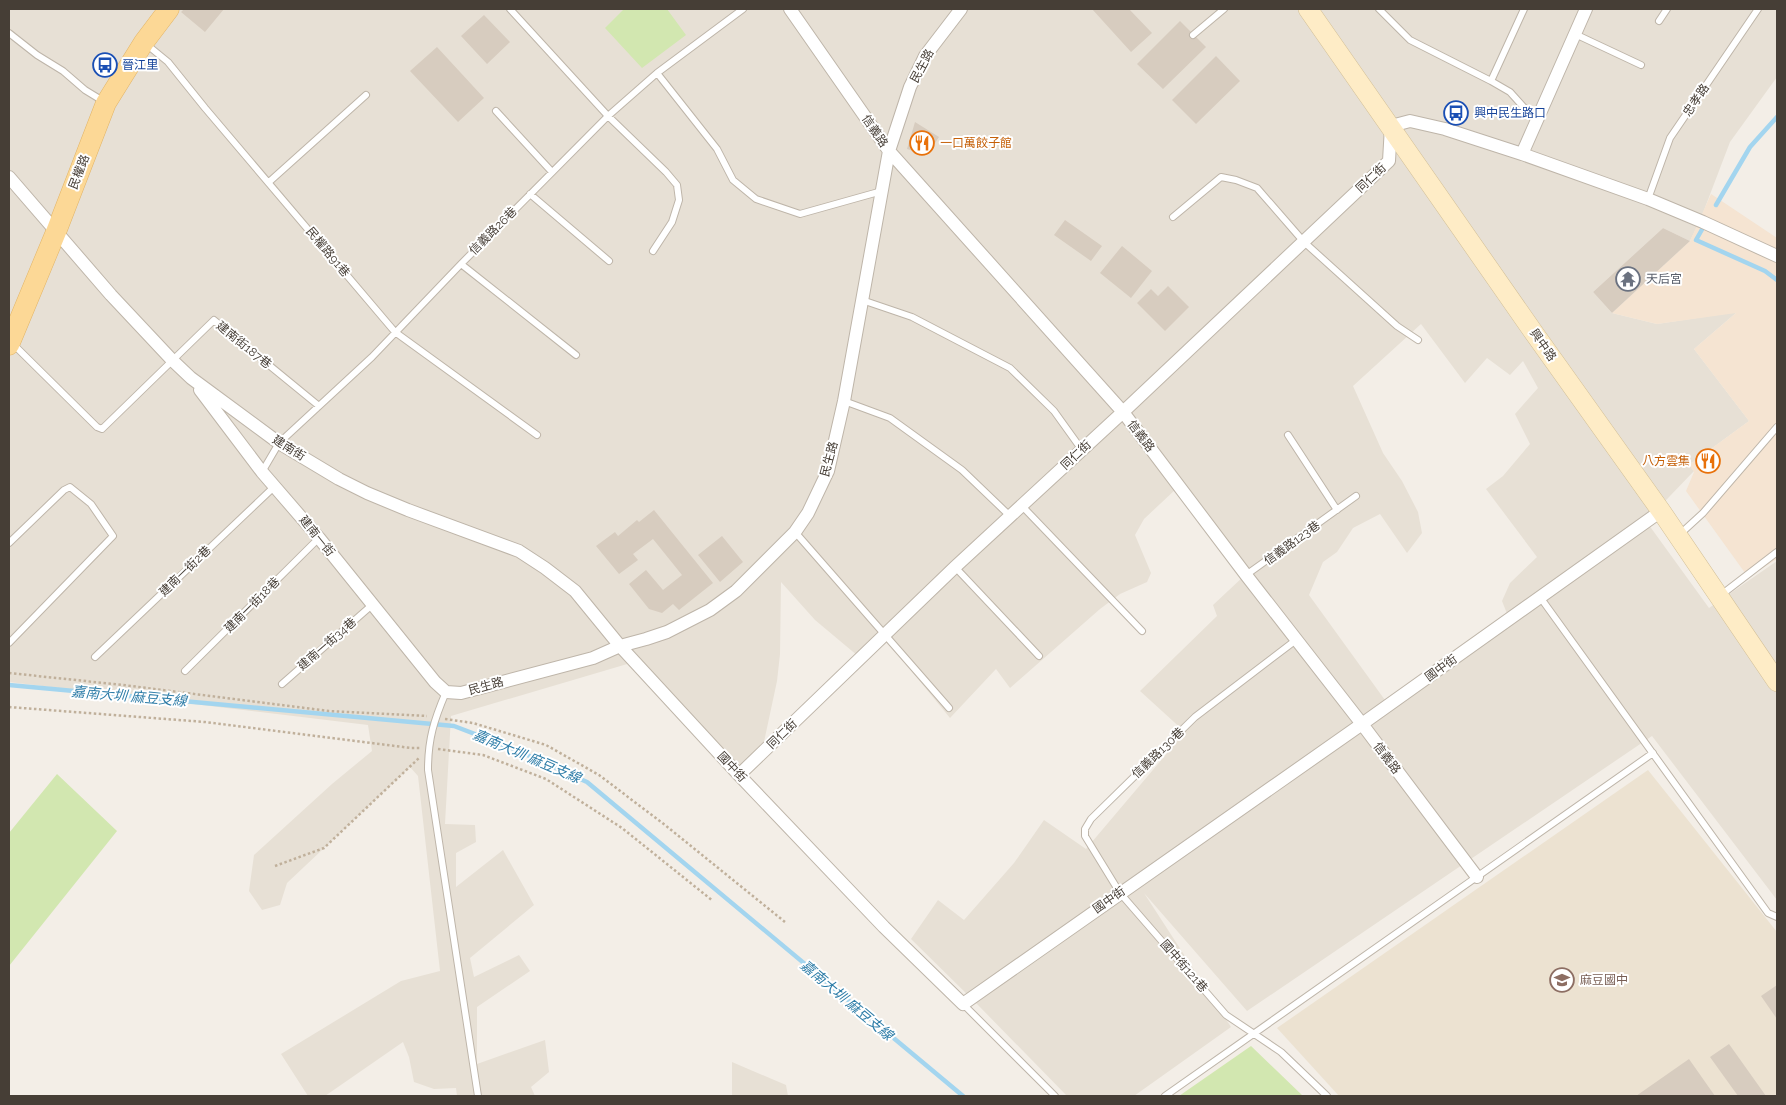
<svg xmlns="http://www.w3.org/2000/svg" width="1786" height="1105" viewBox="0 0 1786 1105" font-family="Raleway,'Noto Sans TC',sans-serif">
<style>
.residential{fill:#e7e0d5;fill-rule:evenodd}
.commercial{fill:#f5e4d2}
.education{fill:#ece2d1}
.green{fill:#d2e7b0}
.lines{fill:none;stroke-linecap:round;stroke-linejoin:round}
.stream{stroke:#a3d5ef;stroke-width:4.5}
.building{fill:#d7ccbf}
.service-casing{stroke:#beb5a9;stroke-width:8}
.minor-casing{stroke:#beb5a9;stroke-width:14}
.secondary-casing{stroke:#d2bf97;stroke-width:20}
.primary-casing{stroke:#e2b466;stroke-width:21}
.path{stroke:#c0b09b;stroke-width:2.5;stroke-dasharray:2.5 2.5;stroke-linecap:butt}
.service{stroke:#fff;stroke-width:6}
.minor{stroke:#fff;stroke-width:12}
.secondary{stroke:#feecc6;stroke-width:19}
.primary{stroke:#fcd896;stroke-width:20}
.labels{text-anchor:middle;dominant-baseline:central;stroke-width:4;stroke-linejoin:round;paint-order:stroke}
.transit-label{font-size:12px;fill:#164399;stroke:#fff;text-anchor:start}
.street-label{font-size:12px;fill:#463e36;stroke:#fff}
.food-label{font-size:12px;fill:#c56008;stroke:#fff;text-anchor:start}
.worship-label{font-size:12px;fill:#5b616d;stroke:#fff;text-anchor:start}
.education-label{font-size:12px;fill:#785e54;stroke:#fff;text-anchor:start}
.water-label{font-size:14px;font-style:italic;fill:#2e7da8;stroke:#fff}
</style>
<rect width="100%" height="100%" fill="#f3eee7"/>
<path class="residential" d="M9,9h1768v68l-47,65 -29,76 -11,23 -27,-13 -70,64 19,21 45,11 80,-12 -43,37 55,72 -60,44 5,6 -48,50 63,87 68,-47v339l-125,-164 -405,275 -103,-118 87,134 -97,69h-67l-90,-92 -66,-65 27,-39 26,20 50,-57 30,-43 42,29 99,-117 -45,-41 77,-75 -4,-11 31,-29 -68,-87 -32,30 -9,16 16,38 -4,9 -27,12 -20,15 -90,79 -14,-19 -46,49 -64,-78 -28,16 -43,-36 -34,-38 -1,72 -3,27 -16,75 -16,20 -111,-114 -183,54 -6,108 30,1 1,17 -20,11v34l47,-37 31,55 -64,53 4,19 45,-22 11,16 -53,36v57l68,-24 4,32 -18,15 4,9h-78l-1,-8 -22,1 -20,-7 -5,-25 -6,-15 -78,54h-17l-27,-42 120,-73 39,-10 -22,-195 -8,-9 -123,116 -7,22 -18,5 -13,-19 5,-36 78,-71 40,-33 -4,-26 -359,-43zM1421,324l44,59 22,-25 23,17 13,-14 15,27 -23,26 15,30 -27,32 -17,13 51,68 -27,26 -8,18 6,15 -118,91 -81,-112 14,-33 14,-10 16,-24 27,-14 27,39 15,-20 -4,-21 -16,-31 -19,-28 -30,-67z
M732,1062l54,23 2,11h-56z"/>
<path class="commercial" d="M1711,194l66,44v321l-29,18 -62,-86 8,-19 -5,-7 60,-44 -55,-72 42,-36 -79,11 -45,-11 78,-72z"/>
<path class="education" d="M1648,770l129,162v164h-438l-62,-68z"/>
<path class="green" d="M624,9h43l19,26 -44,33 -37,-40z
M57,774l60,57 -108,135v-133z
M1251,1046l52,50h-124z"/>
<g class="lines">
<path class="stream" d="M1716,205l34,-58 27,-30
M1704,226l-8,14 69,31 12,9
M9,685l445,41 60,23 73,33 376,314"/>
</g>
<path class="building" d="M184,9h40l-19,23 -24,-20z
M1092,9h37l23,24 -21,19z
M484,15l26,27 -23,22 -26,-28z
M1180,21l26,26 -43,42 -26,-25z
M437,47l47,51 -26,24 -48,-51z
M1216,56l24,25 -44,43 -24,-24z
M915,122l24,15 -12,18 -20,-6z
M1065,220l37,26 -11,15 -37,-26z
M1663,228l27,13 -78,72 -19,-21z
M1122,246l30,25 -21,27 -31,-25z
M1168,286l21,21 -24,24 -28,-28 14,-14 7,7z
M654,510l59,73 -34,27 -6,-6 -11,9 -13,-4 -20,-25 17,-14 17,20 19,-15 -29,-36 -20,15 5,6 -19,14 -23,-28 19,-14 3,4 19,-16 2,2z
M722,536l21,26 -23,20 -22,-27z
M1777,985v34l-16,-23z
M1729,1044l37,52h-28l-28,-39z
M1689,1059l26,37h-79z"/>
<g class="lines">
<g class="service-casing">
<path id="service" d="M510,9l98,107 58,56 11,13 2,15 -7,22 -19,29
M1379,9l31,31 81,41 19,11 26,29
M1659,21l8,-12
M9,33l28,22 26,16 22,19 18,11
M1575,34l66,31
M1193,35l31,-26
M146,44l22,18 37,46 190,224 142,103
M657,73l60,76 16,31 23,19 44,15 82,-23
M1491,81l33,-72
M496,111l56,61
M269,182l97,-87
M530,194l79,67
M1648,199l22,-61 88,-129
M1173,217l48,-40 15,3 21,8 47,54 93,84 21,14
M461,264l115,91
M862,300l50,17 98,51 44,43 28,39
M13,344l84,83 5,2 112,-109 105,86
M844,401l46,17 72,52 48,46
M1288,435l49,75
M262,472l17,-29 93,-86 89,-93 147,-148 49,-43 86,-64
M1022,506l120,125
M795,532l154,176
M1679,535l24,-22 74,-86
M9,543l55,-53 6,-3 21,17 22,32 -104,107
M955,567l84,89
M1246,575l110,-79
M1721,595l56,-43
M1540,597l228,316 9,4
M1296,640l-101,77 -104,102 -6,10v7l35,57 106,122 55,37 46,44
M95,657l180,-171
M185,671l134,-133
M282,684l90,-79
M446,692c-12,28 -18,47 -18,78l50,326
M963,1004l92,92
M1165,1096l488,-343"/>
</g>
<g class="minor-casing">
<path id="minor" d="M790,9l99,142 234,261 123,163 116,149 115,153
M1522,154l64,-145
M9,177l102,118 61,65 19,18 88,65 60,36 28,14 41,17 111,41 26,17 30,23 45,55 119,129 145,152 79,77 399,-280 299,-213
M200,390l62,82 57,66 116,144 11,10 15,1 132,-35 27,-12 26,-7 21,-7 43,-22 26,-19 59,-59 13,-19 20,-42 16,-70 45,-250 21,-64 15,-31 36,-47
M739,775l216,-208 168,-155 266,-251 2,-35 19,-5 35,8 77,25 126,45 55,23 74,34"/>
</g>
<g class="secondary-casing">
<path id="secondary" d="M1308,9l226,324 127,178 116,171"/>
</g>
<g class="primary-casing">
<path id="primary" d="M9,345l47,-113 50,-129 38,-61 25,-33"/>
</g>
<path class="path" d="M9,673l114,12 206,26 98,5
M9,707l196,15 206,26h9
M445,719l28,4 73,22 53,30 66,50 120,97
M438,749l45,6 63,24 76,49 91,73
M275,866l49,-18 95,-90"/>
<use href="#service" class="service"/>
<use href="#minor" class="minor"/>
<use href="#secondary" class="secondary"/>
<use href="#primary" class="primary"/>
</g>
<defs>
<g id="bus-ring" transform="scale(1.25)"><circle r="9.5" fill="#fff" stroke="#1a4fb4" stroke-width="1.5"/><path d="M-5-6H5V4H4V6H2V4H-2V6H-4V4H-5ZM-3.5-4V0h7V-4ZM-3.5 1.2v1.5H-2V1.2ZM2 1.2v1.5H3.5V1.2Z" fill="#1a4fb4"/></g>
<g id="restaurant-ring" transform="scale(1.25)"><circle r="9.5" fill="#fff" stroke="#e8710a" stroke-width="1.5"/><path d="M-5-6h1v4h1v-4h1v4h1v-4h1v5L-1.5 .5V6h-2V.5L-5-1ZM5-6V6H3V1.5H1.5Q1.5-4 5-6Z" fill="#e8710a"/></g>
<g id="temple-ring" transform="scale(1.25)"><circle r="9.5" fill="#fff" stroke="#6b7280" stroke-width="1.5"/><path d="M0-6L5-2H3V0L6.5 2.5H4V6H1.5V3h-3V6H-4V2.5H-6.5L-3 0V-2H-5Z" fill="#6b7280"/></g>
<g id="school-ring" transform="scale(1.25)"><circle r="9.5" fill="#fff" stroke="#8d6e63" stroke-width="1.5"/><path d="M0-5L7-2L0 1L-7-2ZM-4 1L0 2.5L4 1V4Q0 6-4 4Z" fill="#8d6e63"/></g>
</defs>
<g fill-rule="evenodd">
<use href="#bus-ring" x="105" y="65"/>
<use href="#bus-ring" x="1456" y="113"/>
<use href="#restaurant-ring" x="922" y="143"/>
<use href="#temple-ring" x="1628" y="279"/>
<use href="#restaurant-ring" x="1708" y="461"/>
<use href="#school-ring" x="1562" y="980"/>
</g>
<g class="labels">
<g class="transit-label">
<text x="122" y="65">晉江里</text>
<text x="1474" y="113">興中民生路口</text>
</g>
<g class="street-label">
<text transform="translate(922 66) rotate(-62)">民生路</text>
<text transform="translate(1696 100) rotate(-56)">忠孝路</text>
<text transform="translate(875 131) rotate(56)">信義路</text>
<text transform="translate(79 172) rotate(-69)">民權路</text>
<text transform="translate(1371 178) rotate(-43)">同仁街</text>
<text transform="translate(493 231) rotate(-45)">信義路26巷</text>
<text transform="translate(328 252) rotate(50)">民權路91巷</text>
<text transform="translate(244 345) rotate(39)">建南街187巷</text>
<text transform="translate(1543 345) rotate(55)">興中路</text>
<text transform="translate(1141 436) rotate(53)">信義路</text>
<text transform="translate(289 448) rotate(32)">建南街</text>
<text transform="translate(1076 455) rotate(-43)">同仁街</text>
<text transform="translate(829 459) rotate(-75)">民生路</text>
<text transform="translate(317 536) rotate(51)">建南一街</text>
<text transform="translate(1292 543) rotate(-36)">信義路123巷</text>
<text transform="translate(185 571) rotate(-44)">建南一街2巷</text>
<text transform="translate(252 605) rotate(-45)">建南一街18巷</text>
<text transform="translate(327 644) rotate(-41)">建南一街34巷</text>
<text transform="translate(1441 668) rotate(-36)">國中街</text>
<text transform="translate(486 686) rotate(-15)">民生路</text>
<text transform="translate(782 734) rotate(-44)">同仁街</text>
<text transform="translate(1158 753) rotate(-44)">信義路130巷</text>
<text transform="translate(1387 758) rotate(53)">信義路</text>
<text transform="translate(732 767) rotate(47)">國中街</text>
<text transform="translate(1109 900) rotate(-35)">國中街</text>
<text transform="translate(1184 966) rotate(49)">國中街121巷</text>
</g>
<g class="food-label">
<text x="940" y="143">一口萬餃子館</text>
<text x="1690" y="461" text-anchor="end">八方雲集</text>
</g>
<g class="worship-label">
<text x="1646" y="279">天后宮</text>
</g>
<g class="education-label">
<text x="1580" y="980">麻豆國中</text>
</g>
<g class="water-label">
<text transform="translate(129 696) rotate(5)">嘉南大圳 麻豆支線</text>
<text transform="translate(527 756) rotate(23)">嘉南大圳 麻豆支線</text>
<text transform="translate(847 1000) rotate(40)">嘉南大圳 麻豆支線</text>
</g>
</g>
<rect width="1786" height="1105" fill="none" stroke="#463e36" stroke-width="20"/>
</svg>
